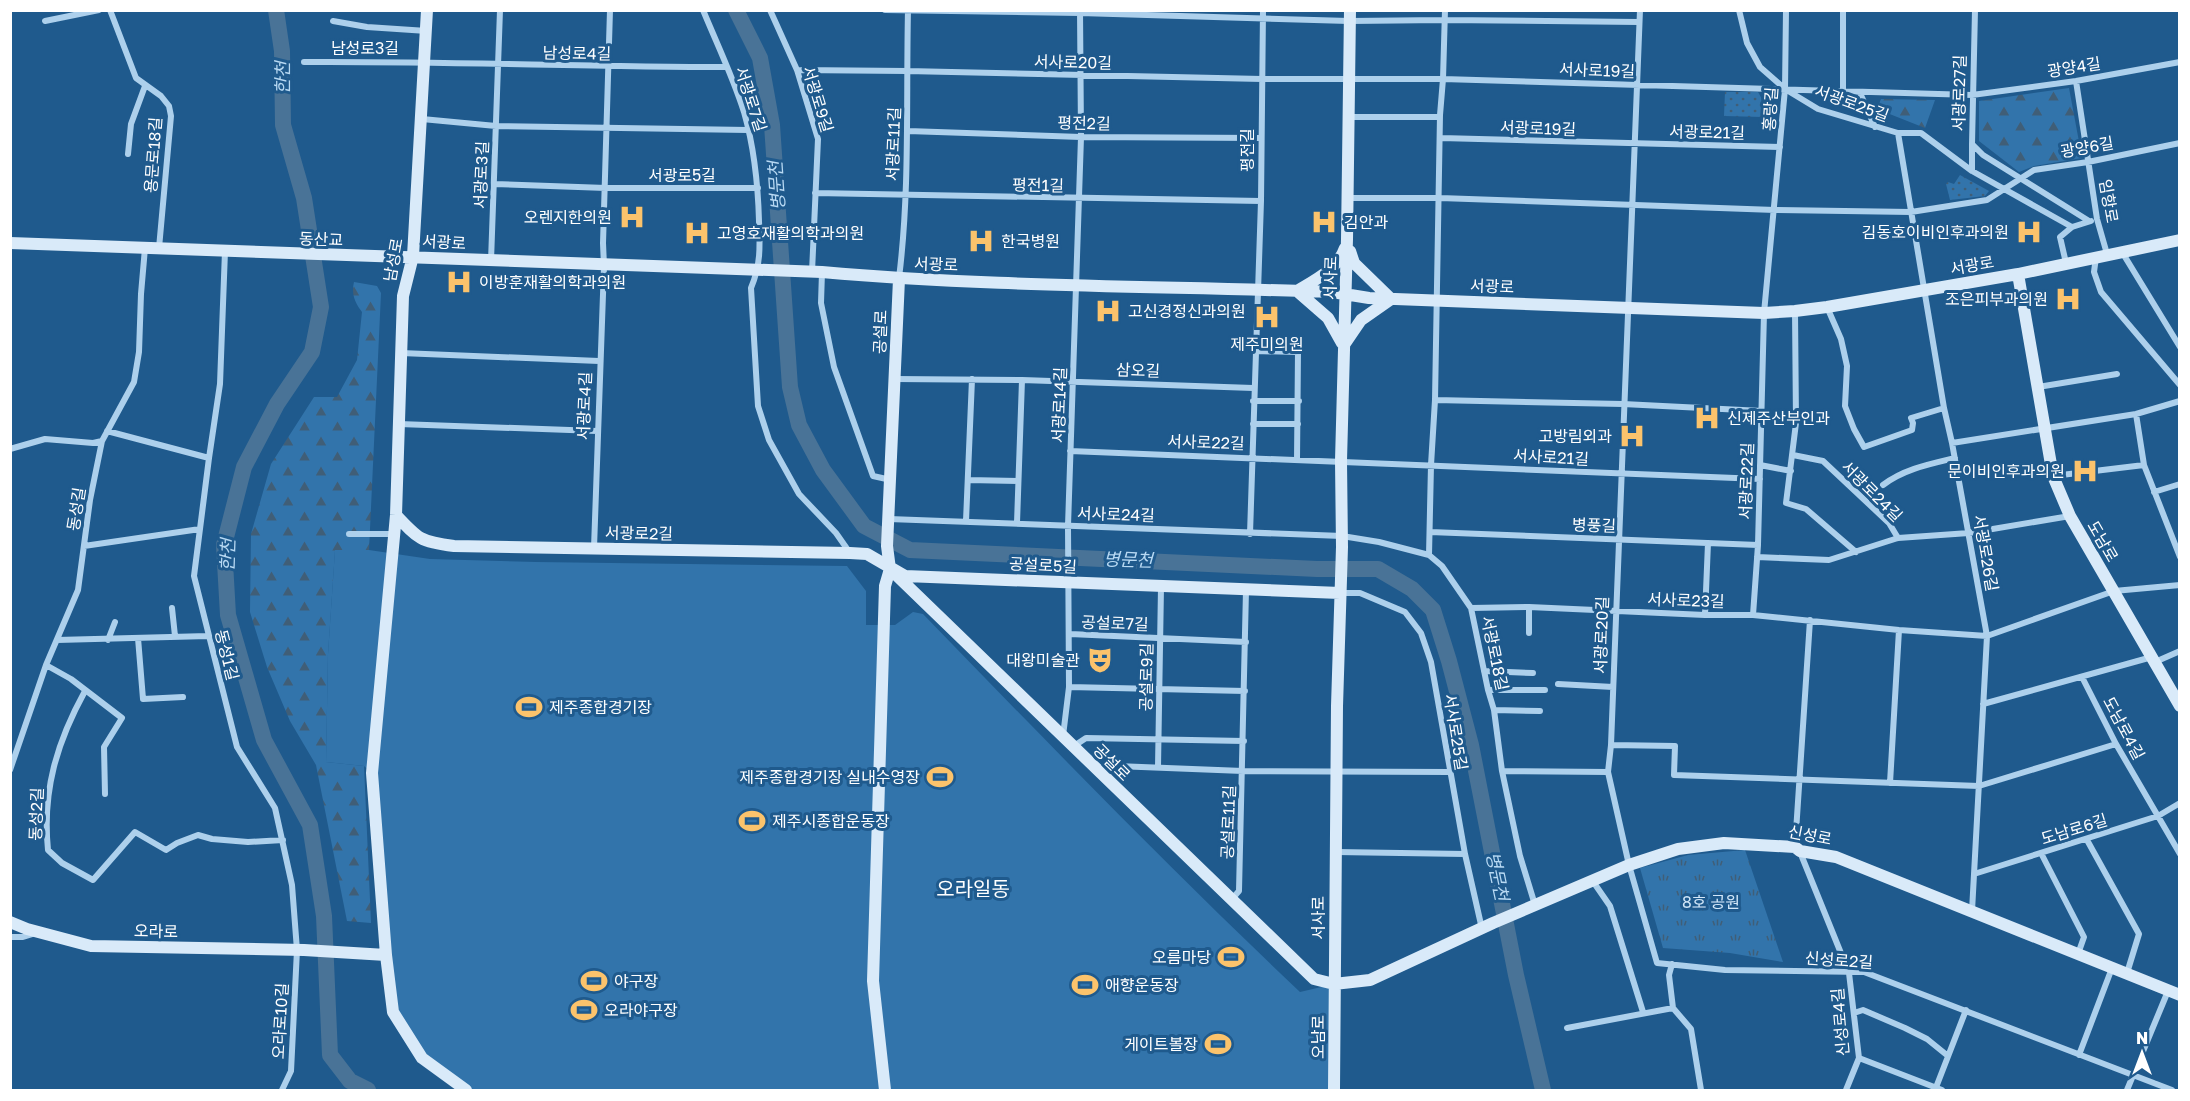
<svg xmlns="http://www.w3.org/2000/svg" width="2190" height="1101" viewBox="0 0 2190 1101" font-family="'Golos Text','Noto Sans KR',sans-serif">
<style>
.grass{fill:url(#grass-dots)}
.forest{fill:url(#forest-firs)}
.park{fill:url(#park-tufts)}
.pitch{fill:#3274ab}
.lines{fill:none;stroke-linecap:round;stroke-linejoin:round}
.river{stroke:#497397;stroke-width:16}
.street{stroke:#add0ec;stroke-width:6}
.secondary{stroke:#d9eaf9;stroke-width:12}
.labels{text-anchor:middle;dominant-baseline:central;stroke-width:6;stroke-linejoin:round;paint-order:stroke}
.street-label{font-size:16px;fill:#fff;stroke:#1f5a8d}
.poi-label{font-size:16px;fill:#fff;stroke:#1f5a8d;text-anchor:start}
.park-label{font-size:16px;fill:#d2e7f9;stroke:#1f5a8d}
.water-label{font-size:18px;font-style:italic;fill:#b8d9f3;stroke:#1f5a8d}
.quarter-label{font-size:20px;fill:#fff;stroke:#1f5a8d}
</style>
<defs>
<pattern id="grass-dots" width="8" height="8" patternUnits="userSpaceOnUse" patternTransform="scale(1.5)"><rect width="8" height="8" fill="#3274ab"/><path d="M2 2h.1M6 6h.1" fill="none" stroke="#405e77" stroke-width="1.8" stroke-linecap="round"/></pattern>
<pattern id="forest-firs" width="22" height="20" patternUnits="userSpaceOnUse" patternTransform="scale(1.5)"><rect width="22" height="20" fill="#3274ab"/><path d="M5 1l3.5 6h-7zM16 11l3.5 6h-7z" fill="#405e77"/></pattern>
<pattern id="park-tufts" width="24" height="20" patternUnits="userSpaceOnUse" patternTransform="scale(1.5)"><rect width="24" height="20" fill="#3274ab"/><path d="M3 7l-1-3M5 7V3M7 7l1-3M15 17l-1-3M17 17v-4M19 17l1-3" fill="none" stroke="#405e77"/></pattern>
</defs>
<rect width="100%" height="100%" fill="#1f5a8d"/>
<path class="grass" d="M1725,92h33l5,9v16l-39,-1z
M1960,175l29,16 -4,5 -35,4 -4,-16 2,-2 6,2z"/>
<path class="forest" d="M2069,88l13,70 -48,8 -15,6 -40,-31v-40z
M1881,99l54,1 -10,28 -48,-19z
M354,282l23,4 4,7 -12,257 -34,1 -7,103 -2,108 38,4 7,157 -24,-2 -31,-156 -26,-44 -23,-54 -17,-55 1,-78 20,-70 43,-67h23l20,-37 5,-48c-7,-9 -11,-18 -8,-30z"/>
<path class="park" d="M1745,850l38,112 -53,-9 -67,-5 -23,-80 48,-13z"/>
<path class="pitch" d="M335,550h34l61,9 106,3 311,4 19,25v34h29l18,-13 10,2c124,128 248,256 377,378l34,-8v106h-868l-44,-32 -29,-46 -21,-239 -8,-7 -38,-4 2,-108z"/>
<g class="lines">
<path class="river" d="M276,10l6,41 1,74 21,73 17,109 -9,45 -35,52 -33,63 -20,78 4,70 36,125 46,85 14,91 6,139 20,26 18,9
M736,10l24,48 12,67 18,262 9,38 24,45 41,56 46,24 407,19h61l34,20 21,21 16,51 22,84 45,230 27,115"/>
<path class="street" d="M110,10l26,68 25,18 8,10 2,10 -12,132
M703,10c14,34 30,67 41,102 10,35 14,72 15,109 1,25 2,43 -8,67l7,118 11,34 30,54 37,39 14,20
M770,10l27,60 21,69 -6,133
M885,10l195,3 269,8 95,-1 195,2
M1640,10l-29,735 -3,27 21,93 28,98 68,7 139,2 308,118
M1739,10l8,33 13,24 25,22 33,20 80,24h23l51,38 100,56
M1843,10v82
M1975,10l-3,134 11,11 106,66
M45,21l54,-11
M333,21l34,6 60,4
M304,62c141,-1 282,5 423,5
M797,70l110,1 355,8h181l529,16 104,-14 104,-19
M2076,81l21,138 10,35
M1860,93l15,34
M1349,117h91
M422,119l74,7 252,4
M908,131l173,6 180,1
M1898,133l46,275 8,35 35,193 -15,275
M1441,138l339,9
M1972,144v27
M128,154l3,-30 14,-38
M494,184l112,4h152
M815,193l446,8
M1347,198h93l335,12 136,2 76,-12 47,-30 54,-8 92,-19
M2122,252l58,95
M2096,257l-2,15 7,20 79,93
M491,261l9,-251
M2066,263l-6,-26 12,-10 19,-6
M822,272l-1,31 13,64 39,109 18,4
M899,278c11,-88 7,-178 9,-268
M1827,307l14,32 6,27 -2,40 9,23 10,18 48,-17 1,-7 -2,-5 33,-10
M1795,311l1,112 -10,80 20,6 50,43
M1254,351l44,1 -1,108
M401,353l198,8
M895,379l127,1 231,8
M2038,387l79,-13
M1435,400l188,4 139,7
M1253,401h46
M2136,414l8,51 36,92
M399,424l198,7
M1253,424h45
M107,431l102,27 -15,118 43,171 38,61 17,77 5,65 -6,121 -9,19
M1952,443l184,-29 44,-13
M10,449l35,-10 48,4 9,-2
M1070,451l690,28
M1793,455l30,6 66,62 9,15
M209,458l11,-74 5,-133
M1760,465l31,6
M2053,476l91,-11
M968,480l50,1
M1883,485c21,-16 47,-21 72,-27
M2154,492l26,-8
M889,519l453,17 37,6 50,13 13,11 29,42 17,82 6,20 8,61 18,85 15,49
M966,521l6,-142
M1017,523l5,-143
M1430,532l328,13
M349,534h45
M1250,534l11,-333 2,-191
M84,546l116,-17
M594,548l10,-282 -1,-23 7,-233
M1429,555l2,-90 4,-65 5,-285 3,-36 2,-69
M1757,557l72,3 69,-22 71,-5 101,-17
M1341,593h19l45,19 16,21 10,29 34,192 17,75
M1529,607v26
M172,608l3,28
M1471,608l58,-1 176,8h48l146,15 88,6 127,-45 66,-6
M1705,615l3,-72
M1753,615l5,-70 6,-232 21,-224 1,-79
M1070,634l176,8
M138,638l5,61 40,-2
M57,640l151,-4
M108,640l7,-18
M2155,662l25,-11
M46,665l25,14 51,39 -18,29 1,47
M1484,671l49,2
M2082,677l34,67 64,110
M1558,684l55,3
M1069,687l176,4
M1488,690h57
M85,691c-28,51 -43,100 -37,159l14,13 31,17 42,-48 31,18 11,-7 21,-8 14,4 36,3 35,-2
M1983,704l169,-47
M1494,710l46,1
M1063,736l6,-49 -1,-161 13,-389 -1,-127
M1611,745l64,1 -1,29 305,11 137,-42
M1074,746l12,-8 158,3
M1158,767l3,-180
M10,770l36,-105 32,-75 12,-90 12,-59 32,-59 5,-30 2,-58 4,-46
M1502,771l106,1
M1104,777l12,-11 127,5 206,1
M1890,783l9,-153
M2087,840l52,94 -12,39
M1795,847l15,-227
M1336,852l129,2
M1800,852l49,121 10,85 -13,32
M2041,853l43,84 -6,17
M1974,874l184,-58 22,-13
M1592,880l18,26 33,106
M1231,900l8,-9 7,-301
M10,937h13l13,-4
M1672,964l-3,11 4,33 18,21 10,61
M1854,1013l9,-3 42,18 22,11 21,17
M1567,1028l106,-20
M2079,1055l33,-87
M1859,1058l83,32
M1935,1090l31,-80
M2127,1090l41,-99"/>
<path class="secondary" d="M427,10l-14,246 -10,40 -7,219 -24,258 14,182 7,57 29,46 44,32
M10,243l812,29c169,15 340,14 510,20l37,6 395,15 31,-2 32,-4 191,-33 162,-34
M2018,274l35,202 17,40 110,190
M899,279l-12,267 3,23 424,410 20,5 36,-4 123,-57 136,-58 49,-16 46,-6 71,4 5,4 36,6 344,138
M1342,343l-14,-25 -31,-27c18,-11 41,-22 48,-43
M1344,345l17,-25 30,-21 -37,-36 -4,-12
M396,515c22,24 25,27 58,31l396,7 17,1 38,22 435,17
M10,922l17,7 64,17 213,4 82,5
M885,1090l-12,-109 12,-395 5,-17
M1334,1090l3,-384 5,-159 -1,-86 6,-222 3,-229"/>
</g>
<defs>
<g id="hospital-bare" transform="scale(2.07)"><path d="M-5-5h3v3.5h4V-5h3V5h-3V1.5h-4V5h-3Z" fill="#fbc36c" stroke="#1f5a8d" stroke-width="2.5" paint-order="stroke"/></g>
<g id="theatre-bare" transform="scale(2.07)"><path d="M-5-5.5Q0-4 5-5.5V0Q5 5 0 6Q-5 5-5 0ZM-3.3-2.5H-1v1.5H-3.3ZM1-2.5H3.3v1.5H1ZM-2.8 1Q0 5.5 2.8 1Z" fill="#fbc36c" stroke="#1f5a8d" stroke-width="2.5" paint-order="stroke"/></g>
<g id="stadium-bare" transform="scale(2.07)"><path d="M0-5a6.5 5 0 1 0 0 10a6.5 5 0 1 0 0-10ZM-3.5-1.8h7v3.6h-7Z" fill="#fbc36c" stroke="#1f5a8d" stroke-width="2.5" paint-order="stroke"/></g>
</defs>
<g fill-rule="evenodd">
<use href="#hospital-bare" x="632" y="217"/>
<use href="#hospital-bare" x="1324" y="222"/>
<use href="#hospital-bare" x="2029" y="232"/>
<use href="#hospital-bare" x="697" y="233"/>
<use href="#hospital-bare" x="981" y="241"/>
<use href="#hospital-bare" x="459" y="282"/>
<use href="#hospital-bare" x="2068" y="299"/>
<use href="#hospital-bare" x="1108" y="311"/>
<use href="#hospital-bare" x="1267" y="317"/>
<use href="#hospital-bare" x="1707" y="418"/>
<use href="#hospital-bare" x="1632" y="436"/>
<use href="#hospital-bare" x="2085" y="471"/>
<use href="#theatre-bare" x="1100" y="660"/>
<use href="#stadium-bare" x="529" y="707"/>
<use href="#stadium-bare" x="940" y="777"/>
<use href="#stadium-bare" x="752" y="821"/>
<use href="#stadium-bare" x="1231" y="957"/>
<use href="#stadium-bare" x="594" y="981"/>
<use href="#stadium-bare" x="1085" y="985"/>
<use href="#stadium-bare" x="584" y="1010"/>
<use href="#stadium-bare" x="1218" y="1044"/>
</g>
<g class="labels">
<g class="street-label">
<text x="365" y="48">남성로3길</text>
<text transform="translate(577 53) rotate(1)">남성로4길</text>
<text transform="translate(1073 62) rotate(1)">서사로20길</text>
<text transform="translate(2074 67) rotate(-9)">광양4길</text>
<text transform="translate(1597 70) rotate(2)">서사로19길</text>
<text transform="translate(1959 93) rotate(-89)">서광로27길</text>
<text transform="translate(751 99) rotate(72)">서광로7길</text>
<text transform="translate(818 99) rotate(73)">서광로9길</text>
<text transform="translate(1852 103) rotate(20)">서광로25길</text>
<text transform="translate(1770 109) rotate(-86)">홍랑길</text>
<text transform="translate(1084 123) rotate(1)">평전2길</text>
<text transform="translate(1538 128) rotate(2)">서광로19길</text>
<text transform="translate(1707 132) rotate(1)">서광로21길</text>
<text transform="translate(893 144) rotate(-88)">서광로11길</text>
<text transform="translate(2087 147) rotate(-10)">광양6길</text>
<text transform="translate(1247 150) rotate(-90)">평전길</text>
<text transform="translate(153 155) rotate(-86)">용문로18길</text>
<text transform="translate(481 175) rotate(-88)">서광로3길</text>
<text x="682" y="175">서광로5길</text>
<text transform="translate(1038 185) rotate(1)">평전1길</text>
<text transform="translate(2109 201) rotate(80)">임항로</text>
<text transform="translate(321 239) rotate(2)">동산교</text>
<text transform="translate(444 242) rotate(3)">서광로</text>
<text transform="translate(393 260) rotate(-80)">남성로</text>
<text transform="translate(936 264) rotate(2)">서광로</text>
<text transform="translate(1972 265) rotate(-10)">서광로</text>
<text transform="translate(1330 278) rotate(-88)">서사로</text>
<text transform="translate(1492 286) rotate(2)">서광로</text>
<text transform="translate(880 332) rotate(-88)">공설로</text>
<text transform="translate(1138 370) rotate(2)">삼오길</text>
<text transform="translate(1059 405) rotate(-88)">서광로14길</text>
<text transform="translate(584 406) rotate(-88)">서광로4길</text>
<text transform="translate(1206 442) rotate(2)">서사로22길</text>
<text transform="translate(1551 457) rotate(3)">서사로21길</text>
<text transform="translate(1746 481) rotate(-88)">서광로22길</text>
<text transform="translate(1872 491) rotate(45)">서광로24길</text>
<text transform="translate(76 509) rotate(-81)">동성길</text>
<text transform="translate(1116 514) rotate(2)">서사로24길</text>
<text transform="translate(1594 525) rotate(2)">병풍길</text>
<text transform="translate(639 533) rotate(1)">서광로2길</text>
<text transform="translate(2103 541) rotate(60)">도남로</text>
<text transform="translate(1986 553) rotate(80)">서광로26길</text>
<text transform="translate(1043 565) rotate(3)">공설로5길</text>
<text transform="translate(1686 600) rotate(2)">서사로23길</text>
<text transform="translate(1115 623) rotate(2)">공설로7길</text>
<text transform="translate(1601 635) rotate(-88)">서광로20길</text>
<text transform="translate(1495 653) rotate(78)">서광로18길</text>
<text transform="translate(227 655) rotate(76)">동성1길</text>
<text transform="translate(1146 677) rotate(-89)">공설로9길</text>
<text transform="translate(2124 728) rotate(62)">도남로4길</text>
<text transform="translate(1456 732) rotate(81)">서사로25길</text>
<text transform="translate(1112 762) rotate(45)">공설로</text>
<text transform="translate(36 814) rotate(-88)">동성2길</text>
<text transform="translate(1228 822) rotate(-88)">공설로11길</text>
<text transform="translate(2074 829) rotate(-17)">도남로6길</text>
<text transform="translate(1810 835) rotate(11)">신성로</text>
<text transform="translate(1318 918) rotate(-90)">서사로</text>
<text transform="translate(156 931) rotate(1)">오라로</text>
<text transform="translate(1839 960) rotate(4)">신성로2길</text>
<text transform="translate(280 1021) rotate(-87)">오라로10길</text>
<text transform="translate(1840 1022) rotate(-95)">신성로4길</text>
<text transform="translate(1318 1037) rotate(-90)">오남로</text>
</g>
<g class="poi-label">
<text x="612" y="217" text-anchor="end">오렌지한의원</text>
<text x="1344" y="222">김안과</text>
<text x="2009" y="232" text-anchor="end">김동호이비인후과의원</text>
<text x="717" y="233">고영호재활의학과의원</text>
<text x="1001" y="241">한국병원</text>
<text x="479" y="282">이방훈재활의학과의원</text>
<text x="2048" y="299" text-anchor="end">조은피부과의원</text>
<text x="1128" y="311">고신경정신과의원</text>
<text x="1267" y="344" text-anchor="middle">제주미의원</text>
<text x="1727" y="418">신제주산부인과</text>
<text x="1612" y="436" text-anchor="end">고방림외과</text>
<text x="2065" y="471" text-anchor="end">문이비인후과의원</text>
<text x="1080" y="660" text-anchor="end">대왕미술관</text>
<text x="549" y="707">제주종합경기장</text>
<text x="920" y="777" text-anchor="end">제주종합경기장 실내수영장</text>
<text x="772" y="821">제주시종합운동장</text>
<text x="1211" y="957" text-anchor="end">오름마당</text>
<text x="614" y="981">야구장</text>
<text x="1105" y="985">애향운동장</text>
<text x="604" y="1010">오라야구장</text>
<text x="1198" y="1044" text-anchor="end">게이트볼장</text>
</g>
<g class="park-label">
<text x="1711" y="902">8호 공원</text>
</g>
<g class="water-label">
<text transform="translate(282 78) rotate(-90)">한천</text>
<text transform="translate(776 186) rotate(-94)">병문천</text>
<text transform="translate(227 555) rotate(-88)">한천</text>
<text transform="translate(1128 559) rotate(2)">병문천</text>
<text transform="translate(1498 876) rotate(78)">병문천</text>
</g>
<g class="quarter-label">
<text x="973" y="888">오라일동</text>
</g>
</g>
<rect width="2190" height="1101" fill="none" stroke="#ffffff" stroke-width="24"/>
<g transform="translate(2142 1053)" stroke="#1f5a8d" stroke-width="4.5" paint-order="stroke">
<path d="M0-4.5L10 22L0 15L-10 22Z" fill="#ffffff"/>
<text y="-9" font-size="16" font-weight="bold" text-anchor="middle" fill="#ffffff">N</text>
</g>
</svg>
